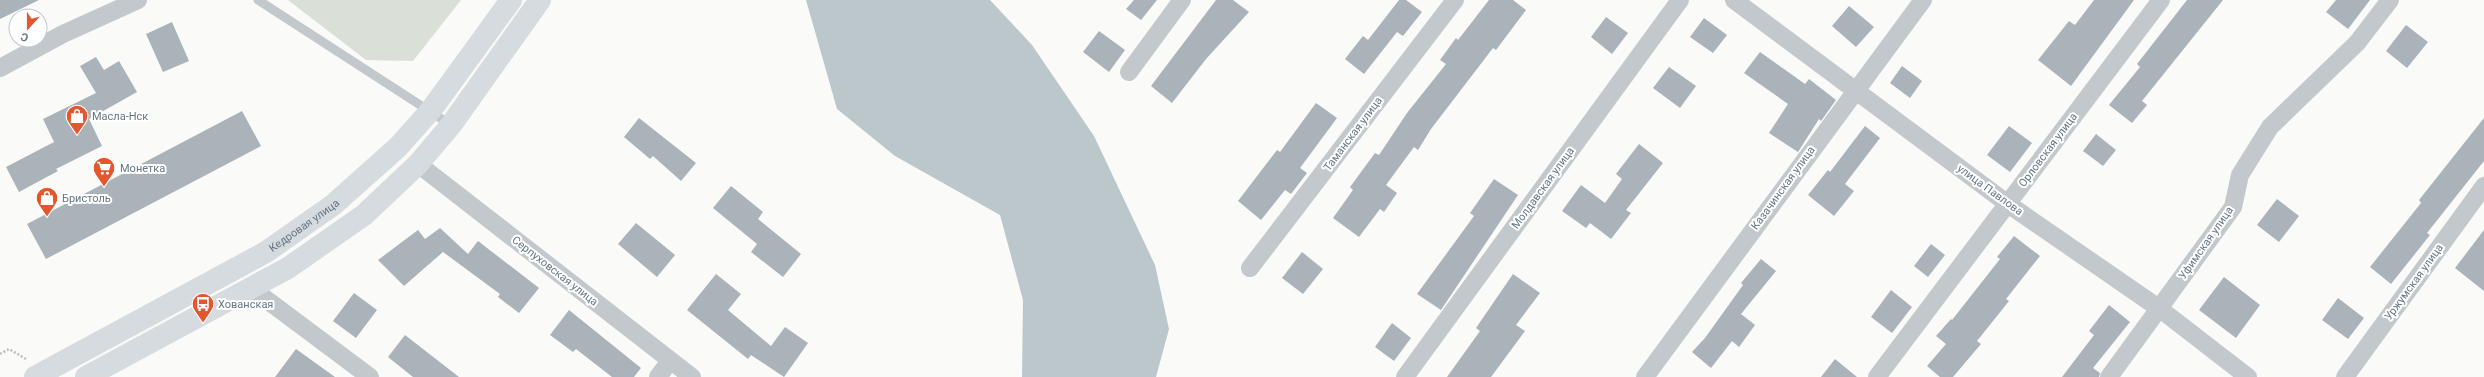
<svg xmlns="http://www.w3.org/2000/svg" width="2484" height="377" viewBox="0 0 2484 377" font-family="Roboto,sans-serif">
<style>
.green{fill:#dadfd7}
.water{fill:#bbc7cb}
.building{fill:#aab3b9}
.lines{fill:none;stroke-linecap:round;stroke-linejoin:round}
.path{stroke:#bbbfc2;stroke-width:2.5;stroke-dasharray:2 2;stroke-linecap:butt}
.service{stroke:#c3c8cc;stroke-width:9}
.minor{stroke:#c3c8cc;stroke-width:18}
.primary{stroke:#d6dbdf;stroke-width:22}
.labels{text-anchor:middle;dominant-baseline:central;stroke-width:4;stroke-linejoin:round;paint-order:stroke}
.poi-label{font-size:11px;fill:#657683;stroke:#fff;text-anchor:start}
.street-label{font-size:11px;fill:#657683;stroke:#fff}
</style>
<rect width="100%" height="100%" fill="#fafaf8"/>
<path class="green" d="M288,0h173l-48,61 -47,-1z"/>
<path class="water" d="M806,0h184l42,45 62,91 61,129 14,64 -13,48h-134l1,-77 -23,-85 -105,-59 -58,-47z"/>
<path class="building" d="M0,0h39l-39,19z
M1134,0h23l-16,20 -15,-11z
M1216,0h17l16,12 -43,47 -34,44 -21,-17z
M1399,0h7l16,12 -19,24 -6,-4 -33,42 -19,-15 18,-23 5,4z
M1489,0h24l13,10 -30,40 -3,-2 -62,81 -13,21 -4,-3 -28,38 11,8 -13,19 -4,-3 -21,28 -26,-19 20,-28 -3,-3 25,-34 4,2 28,-42 39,-49 -6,-4 16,-22 2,2z
M2094,0h40l-63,86 -33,-26 31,-39 6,4z
M2187,0h36l-81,101 5,4 -15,18 -23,-18 31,-38 -3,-3z
M2336,0h34l-22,29 -22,-17z
M1849,6l25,21 -18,20 -24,-21z
M1606,17l22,16 -16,21 -21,-17z
M1704,18l23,17 -14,18 -23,-16z
M172,22l17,39 -26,11 -17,-38z
M2406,25l22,17 -21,26 -21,-17z
M1099,31l26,19 -16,22 -26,-20z
M1760,52l45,32 4,-5 27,21 -15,21 -2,-2 -21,33 -29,-19 19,-29 -44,-31z
M96,57l8,13 15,-9 18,31 -48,27 13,27 -46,23 2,2 -39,21 -13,-25 48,-25 -11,-23 53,-26 -16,-27z
M1902,66l20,15 -12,17 -20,-15z
M1669,67l27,19 -16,22 -27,-20z
M1316,103l21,15 -37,50 7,5 -16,21 -6,-4 -24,30 -23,-19 39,-51 3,2z
M242,111l19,35 -215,113 -19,-35z
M639,118l57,45 -15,18 -28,-25 -3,3 -26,-22z
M2484,118v43l-57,72 3,2 -39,49 -21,-17 51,-64 -2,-3z
M1865,126l15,12 -35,46 9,7 -20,25 -26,-21 20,-25 2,2z
M2009,126l23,17 -22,29 -23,-17z
M2096,134l20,16 -13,16 -20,-15z
M1639,144l24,19 -37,47 5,3 -20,26 -21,-16 -4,5 -24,-17 19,-26 24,18 17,-24 -6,-5z
M1494,179l24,16 -77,115 -24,-16 57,-78 -4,-3z
M731,186l32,26 -5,7 43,35 -18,23 -32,-25 6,-8 -44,-36z
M2277,199l22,17 -20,26 -22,-17z
M636,223l39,32 -18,22 -39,-33z
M440,228l28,26 10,-13 61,47 -20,25 -21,-16 2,-3 -57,-42 -39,34 -26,-26 40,-30 7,9z
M2484,230v61l-29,-23z
M2014,236l26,20 -34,43 3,2 -32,40 4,3 -28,33h-13l-13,-11 19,-22 -10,-8 15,-17 1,1 48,-61 -3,-2z
M1931,244l14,11 -17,22 -14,-11z
M1302,252l21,17 -20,25 -21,-16z
M1761,259l15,12 -35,43 14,11 -16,22 -7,-6 -21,27 -19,-16 13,-14 38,-53 -2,-2z
M716,274l25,20 -13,16 43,36 14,-19 23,16 -24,34 -33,-22 -3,4 -61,-49z
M1513,274l27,19 -24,32 9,6 -34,46h-44l33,-46 -4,-3z
M2224,277l36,28 -24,33 -37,-28z
M1891,290l21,17 -20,26 -21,-16z
M354,293l23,17 -21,28 -23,-17z
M2338,298l26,20 -16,21 -26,-19z
M2109,305l21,17 -37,46 7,5 -1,4h-37l32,-42 -5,-4z
M569,310l72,58 -7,9h-22l-36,-28 -3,3 -23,-17z
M1392,323l19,15 -17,23 -19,-14z
M405,335l54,42h-46l-25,-20z
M296,349l39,28h-60z
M1835,359l22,18h-36z"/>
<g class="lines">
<path class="path" d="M0,354l9,-5 17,10"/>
<path class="service" d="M258,0l193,125"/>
<path class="minor" d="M1734,0l274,204 152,105 88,68
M0,68l63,-34 75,-34
M1129,72l53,-72
M418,164l274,213
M1250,268l205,-268
M251,288l119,89
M658,377l12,-16
M1405,377l275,-377
M1645,377l278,-377
M1877,377l284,-377
M2109,377l124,-170 7,-32 30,-48 87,-84 33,-43
M2345,377l139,-191"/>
<g class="primary">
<path id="s1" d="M35,377l231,-125 67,-47 65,-58 33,-37 80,-110"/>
<path d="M86,377l202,-109 76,-53 54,-51 33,-39 89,-125"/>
</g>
</g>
<defs>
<g id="shop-pin" transform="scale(1.15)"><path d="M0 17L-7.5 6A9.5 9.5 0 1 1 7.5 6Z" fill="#e4572e" stroke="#fff"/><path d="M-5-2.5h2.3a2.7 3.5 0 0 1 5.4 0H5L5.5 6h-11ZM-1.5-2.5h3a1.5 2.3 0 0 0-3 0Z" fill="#fff"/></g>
<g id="supermarket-pin" transform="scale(1.15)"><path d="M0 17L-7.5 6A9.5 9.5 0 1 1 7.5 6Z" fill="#e4572e" stroke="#fff"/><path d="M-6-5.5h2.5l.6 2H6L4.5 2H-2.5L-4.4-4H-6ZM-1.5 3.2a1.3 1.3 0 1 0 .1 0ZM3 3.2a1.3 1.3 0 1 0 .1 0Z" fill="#fff"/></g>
<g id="bus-pin" transform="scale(1.15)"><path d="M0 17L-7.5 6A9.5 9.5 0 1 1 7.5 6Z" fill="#e4572e" stroke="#fff"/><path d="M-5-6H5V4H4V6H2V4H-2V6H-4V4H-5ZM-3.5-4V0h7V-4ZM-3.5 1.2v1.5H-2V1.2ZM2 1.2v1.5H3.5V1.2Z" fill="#fff"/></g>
</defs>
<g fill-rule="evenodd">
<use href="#shop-pin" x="77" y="116"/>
<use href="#supermarket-pin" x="104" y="168"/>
<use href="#shop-pin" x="47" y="198"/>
<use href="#bus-pin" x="203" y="304"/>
</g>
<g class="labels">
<g class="poi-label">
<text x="92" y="116">Масла-Нск</text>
<text x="120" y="168">Монетка</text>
<text x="62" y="198">Бристоль</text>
<text x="218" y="304">Хованская</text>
</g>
<g class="street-label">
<text transform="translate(1353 134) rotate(-53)">Таманская улица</text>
<text transform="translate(2048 150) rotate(-53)">Орловская улица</text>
<text transform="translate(1543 188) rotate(-54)">Молдавская улица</text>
<text transform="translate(1783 188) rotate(-54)">Казачинская улица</text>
<text transform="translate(1990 190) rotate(36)">улица Павлова</text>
<text stroke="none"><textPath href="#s1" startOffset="309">Кедровая улица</textPath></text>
<text transform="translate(2206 243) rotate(-55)">Уфимская улица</text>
<text transform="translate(555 271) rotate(38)">Серпуховская улица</text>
<text transform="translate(2414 282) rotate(-54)">Уржумская улица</text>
</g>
</g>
<g transform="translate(28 28) rotate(201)"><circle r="19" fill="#ffffff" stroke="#c1c8cd"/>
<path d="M0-3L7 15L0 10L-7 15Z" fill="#e4572e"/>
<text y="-6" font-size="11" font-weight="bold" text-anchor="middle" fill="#657683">С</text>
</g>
</svg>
